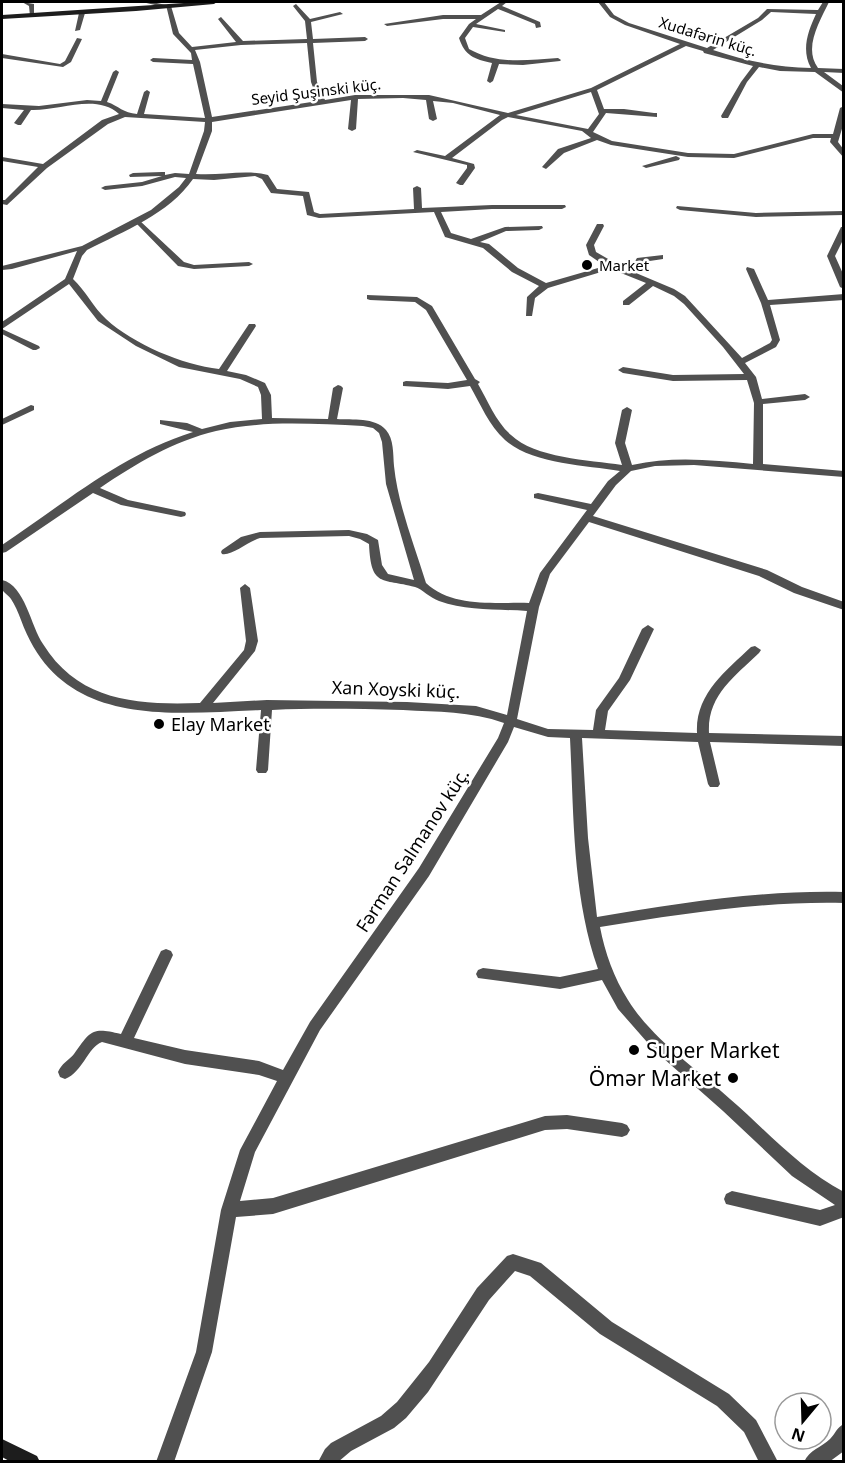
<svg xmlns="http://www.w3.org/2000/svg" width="845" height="1463" viewBox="0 0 845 1463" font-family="'Noto Sans',sans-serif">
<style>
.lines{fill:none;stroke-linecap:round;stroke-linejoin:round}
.lane{fill:#505050;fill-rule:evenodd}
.street{fill:#505050;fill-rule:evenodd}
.secondary{fill:#1d1d1d;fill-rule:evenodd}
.poi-dot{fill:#000;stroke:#fff;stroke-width:2}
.labels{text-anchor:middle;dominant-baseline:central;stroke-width:5;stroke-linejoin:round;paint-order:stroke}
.far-street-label{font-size:15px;fill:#000;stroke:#fff}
.far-poi-label{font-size:15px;fill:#000;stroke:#fff;text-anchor:start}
.street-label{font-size:18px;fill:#000;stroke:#fff}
.poi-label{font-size:18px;fill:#000;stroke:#fff;text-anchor:start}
.near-poi-label{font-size:21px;fill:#000;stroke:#fff;text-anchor:start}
</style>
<rect width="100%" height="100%" fill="#fff"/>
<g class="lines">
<path class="lane" d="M142,2h10l19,4 -3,2z
M135,220h4l45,42 10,3 55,-3 4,2 -4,2 -55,3 -16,-3 -43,-44z
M2,329l37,17 1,2 -4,2h-3l-31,-16z"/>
<path class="street" d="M22,2l12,2v12h-4l-1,-10z
M501,2h6l-5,4 38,16 1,5 -5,1 -1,-4 -37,-15 -22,15 29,6v2l-32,-5 -8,11 4,11c28,16 58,11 89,9l3,2 -1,1 -37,4 -24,-1 -6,17 -3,2 -3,-2 5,-18c-18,-4 -27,-7 -33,-25l10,-14 7,-5h-33l-56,7 -3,-2 59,-9h38z
M598,2h6l10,13 15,8 78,25 51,-30 9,-9 51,1 5,-8h6c-9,19 -26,46 -11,66l26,1v4l-20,-1 19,14 1,7 -29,-21 -35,-1 -21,-4 -12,15 -19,36h-6l-1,-2 20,-34 12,-16 -49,-13 -1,-2 -17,-5 -89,44 7,19h20l30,4h3v4l-51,-4 -13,19 19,9 76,12 46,1 79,-20h20l7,-26 4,-2v16l-6,20 6,8v8l-14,-16 1,-4h-18l-79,20 -46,-1 -77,-12 -14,-5 -33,13 -18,16 -4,-2 16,-18 33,-11 -9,-7 -74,-14 -6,3 -50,38 22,6 1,4 -12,17h-3l-4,-2 11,-15v-3l-54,-13 4,-2 28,6 55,-41 -47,-12 -20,-2 4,18 -4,2 -4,-2 -3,-19 -23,-2 -45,1 -2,30 -4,2 -4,-2 3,-29 -139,22v9l-16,43c24,2 49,-5 72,1l9,14 32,3 5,20 6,2 94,-5 -1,-21 4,-2 4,2 1,20 70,-3h73l1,2 -4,2h-70l-51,3 10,21 20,6 34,-12 37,-1 1,2 -4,2 -33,1 -26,11 9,2 29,24 28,15 59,-17 -16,-11 -3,-10 11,-21h6l1,2 -10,19 2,7 33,19 8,-13 26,-3v4l-20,3 -7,11 38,16 11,7 57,62 28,-15 2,-3 -11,-37 -15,-34 1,-2 7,2 14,31 76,-6v6l-74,5 10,35 -4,7 -31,16 11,14 6,22 43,-5 5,3 -5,3 -42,4v60l81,7v6l-150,-12 -39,1 -24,5 -15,14 -23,31 174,54 35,17 42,15v8l-50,-17 -35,-17 -170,-54 -39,52 -11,33 -22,112 31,10 45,1 3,-20 23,-32 23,-49 6,-4 6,4 -24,51 -22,31 -3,19 92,3c-2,-39 29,-62 54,-86l4,-1 6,4 -2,3c-25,24 -52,43 -50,80l135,3v10l-134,-4 10,42 -2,3h-8l-2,-3 -10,-42 -116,-4 6,100 9,79c82,-14 163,-27 247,-25v11c-83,-2 -163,11 -244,24 5,26 14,51 28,73 25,40 68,68 102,99 37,32 70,70 114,93v25l-24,9 -94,-22 -2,-5 2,-5 6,-3 88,19 15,-5 -43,-29 -69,-65 -69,-61 -36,-41 -16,-29 -42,9 -82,-11 -2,-4 2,-4 5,-2 77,9 38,-8c-26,-75 -24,-153 -28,-231l-22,-1 -34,-10 -6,15 -79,134 -109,154 -65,122 -15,49 33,-3 272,-82 22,-1 55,8 5,2 3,5 -3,5 -5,2 -55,-8 -22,1 -272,84 -37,3 -24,135 -38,110h-18l40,-110 25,-142 19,-60 37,-69 -18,-6 -74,-11 -83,-22c-15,6 -19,30 -37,37l-5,-2 -2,-5c3,-8 11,-12 16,-18 17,-24 18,-27 47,-20l40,-83 5,-2 5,2 2,4 -39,83 51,12 74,11 24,9 27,-48 109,-154 79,-130 6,-15c-33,-12 -67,-11 -101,-13 -44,-1 -87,-2 -131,0l-4,60 -2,3h-8l-2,-3 5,-60c-94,4 -201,18 -240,-90 -3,-8 -6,-15 -10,-21 -2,-3 -8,-7 -9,-10 -2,-3 0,-6 0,-9 23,5 29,47 41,64 36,58 95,61 157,59l44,-53 2,-9 -6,-53 5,-4 5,4 8,53 -3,10 -42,52 54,-3 140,2 69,4 31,9 20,-104c-29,-2 -60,0 -88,-10 -9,-3 -17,-12 -24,-14 -33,-9 -44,1 -46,-43l-9,-5 -11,-3 -89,2c-13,4 -28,18 -38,16l-1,-2 1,-2 19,-13 19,-5 89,-2 18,4 11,6 4,25 6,9 26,6 -28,-96 -4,-42 -3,-9 -6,-5 -10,-2c-49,-2 -99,-6 -147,5 -42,10 -81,33 -116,57l28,12 57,12 1,2 -1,2 -4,1 -60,-12 -28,-12 -87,59 -4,1v-8c60,-40 120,-91 191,-113l-33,-8v-4l27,3 15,6 28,-7 32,-3 -1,-24 -3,-8 -18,-8 -61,-12 -43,-21 -38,-25 -29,-37 -67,45v-7l63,-43 12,-28 -65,18 -10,1v-4l80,-20 69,-36 28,-23 7,-9 -11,-1 -33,9 -37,4 -4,-2 4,-2 37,-4 20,-6 -32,1 -1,-2 4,-2 29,-1h3v3l10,-2 14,1 15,-43 1,-9 -80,-5 -17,7 -61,44 -40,37 -5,-1v-4h3l33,-33 -36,-6v-4l41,7 59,-44 17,-6c-23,-21 -60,-3 -88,-4l-10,15h-3l-4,-2 10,-13 -22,-2v-4l37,2 48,-6 14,1 12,-29 3,-2 3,2 -12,30c12,4 16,11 30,12l7,-22 3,-2 3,2 -6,22 61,4 -12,-54 -40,-2 -3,-2 3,-2 39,2 -1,-7 -18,-19 -7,-29 5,1 8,27 13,14 44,-5 -18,-23 3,-2 22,24 64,-2 -2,-18 -12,-15 3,-2 14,15 30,-7 3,2 -32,8 2,17 52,-2 3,2 -3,2 -52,2 4,39 8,18 30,-5h74l79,18 83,-25 89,-44 -55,-19 -15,-8zM771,12l45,2c-8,17 -15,36 -5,54 -35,-1 -65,-7 -98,-18l49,-30zM307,43l4,39 7,19 -106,16 -12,-55 -5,-12 46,-5zM591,92l8,22 -11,15 -72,-14zM255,176l7,3 9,14 32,3 4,19 12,3 115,-6 11,25 38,11 29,24 27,14 -12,11 -1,19h6l3,-18 13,-10 63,-19 35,14 -23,18v4h6l24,-19 21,10 10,8 39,43 21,27 -71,1 -50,-8 -5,3 5,3 50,8 74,-1 7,23 -1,61c-41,-4 -81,-8 -121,1l-7,-22 7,-33 -5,-3 -5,3 -7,33 7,22c-33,-5 -87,-7 -111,-30 -15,-13 -23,-34 -33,-51l2,-2 -5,-3 -43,-73 -15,-9 -50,-2v4l3,1 45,2 11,8 41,70 -19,3 -42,-2 -3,1v4l45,3 22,-3c10,17 19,40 35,54 27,24 80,25 115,31l-12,10 -17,23 -53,-11 -4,1v4l53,12 -47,63 -11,30c-33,-1 -77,5 -103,-20 -12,-39 -28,-78 -32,-117 -1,-12 0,-27 -8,-36 -11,-13 -34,-10 -49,-11l6,-31 -2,-2 -3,-1 -5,3 -5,31 -56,-1 -1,-23 -6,-12 -19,-8 -19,-4 29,-45 -1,-2h-6l-30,45c-36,-4 -86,-25 -113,-50 -13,-12 -20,-28 -33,-40l9,-23 5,-6c37,-19 82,-36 106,-71l21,1z
M82,11l3,2 -5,17 -5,1 4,-18z
M77,38l5,1 -11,23 -8,5 -61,-9v-4l58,10 5,-3z
M676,156l4,2 -1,2 -33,8 -4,-2z
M677,206l79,7 88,-2v4l-88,2 -76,-7 -4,-2z
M841,227h3v11l-9,18 9,20v13l-4,-2 -13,-31z
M31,405l3,1v4l-32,15v-6z
M513,1254l28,9 71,59 117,72 27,26 22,42h-19l-15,-30 -27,-26 -117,-72 -70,-58 -15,-5 -26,29 -61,92 -22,26 -12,10 -43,23 -13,11h-20l7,-13 6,-6 50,-27 16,-14 32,-40 48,-74 30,-32z
M844,1424v27l-15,11h-25c5,-12 18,-15 26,-23 6,-6 6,-11 14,-15z"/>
<path class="secondary" d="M199,2h18l-3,2 -78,7 -134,8v-4z
M2,1439l35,17 3,6h-29l-9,-5z"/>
</g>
<g class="poi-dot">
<circle cx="587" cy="265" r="6"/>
<circle cx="159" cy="724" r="6"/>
<circle cx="634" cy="1050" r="6"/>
<circle cx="733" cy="1078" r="6"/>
</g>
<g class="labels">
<g class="far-street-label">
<text transform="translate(708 36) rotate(17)">Xudafərin küç.</text>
<text transform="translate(316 91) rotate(-7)">Seyid Şuşinski küç.</text>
</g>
<g class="far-poi-label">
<text x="599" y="265">Market</text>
</g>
<g class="street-label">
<text transform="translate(396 689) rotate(2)">Xan Xoyski küç.</text>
<text transform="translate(412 850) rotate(-57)">Fərman Salmanov küç.</text>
</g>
<g class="poi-label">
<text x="171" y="724">Elay Market</text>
</g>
<g class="near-poi-label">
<text x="646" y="1050">Super Market</text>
<text x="721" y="1078" text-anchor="end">Ömər Market</text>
</g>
</g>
<rect width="845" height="1463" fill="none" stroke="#000000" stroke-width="6"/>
<g transform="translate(803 1421) rotate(199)"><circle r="28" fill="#ffffff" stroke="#999999" stroke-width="1.5"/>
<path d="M0-4.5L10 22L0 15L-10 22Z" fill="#000000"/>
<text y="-9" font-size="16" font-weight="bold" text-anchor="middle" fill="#000000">N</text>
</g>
</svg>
